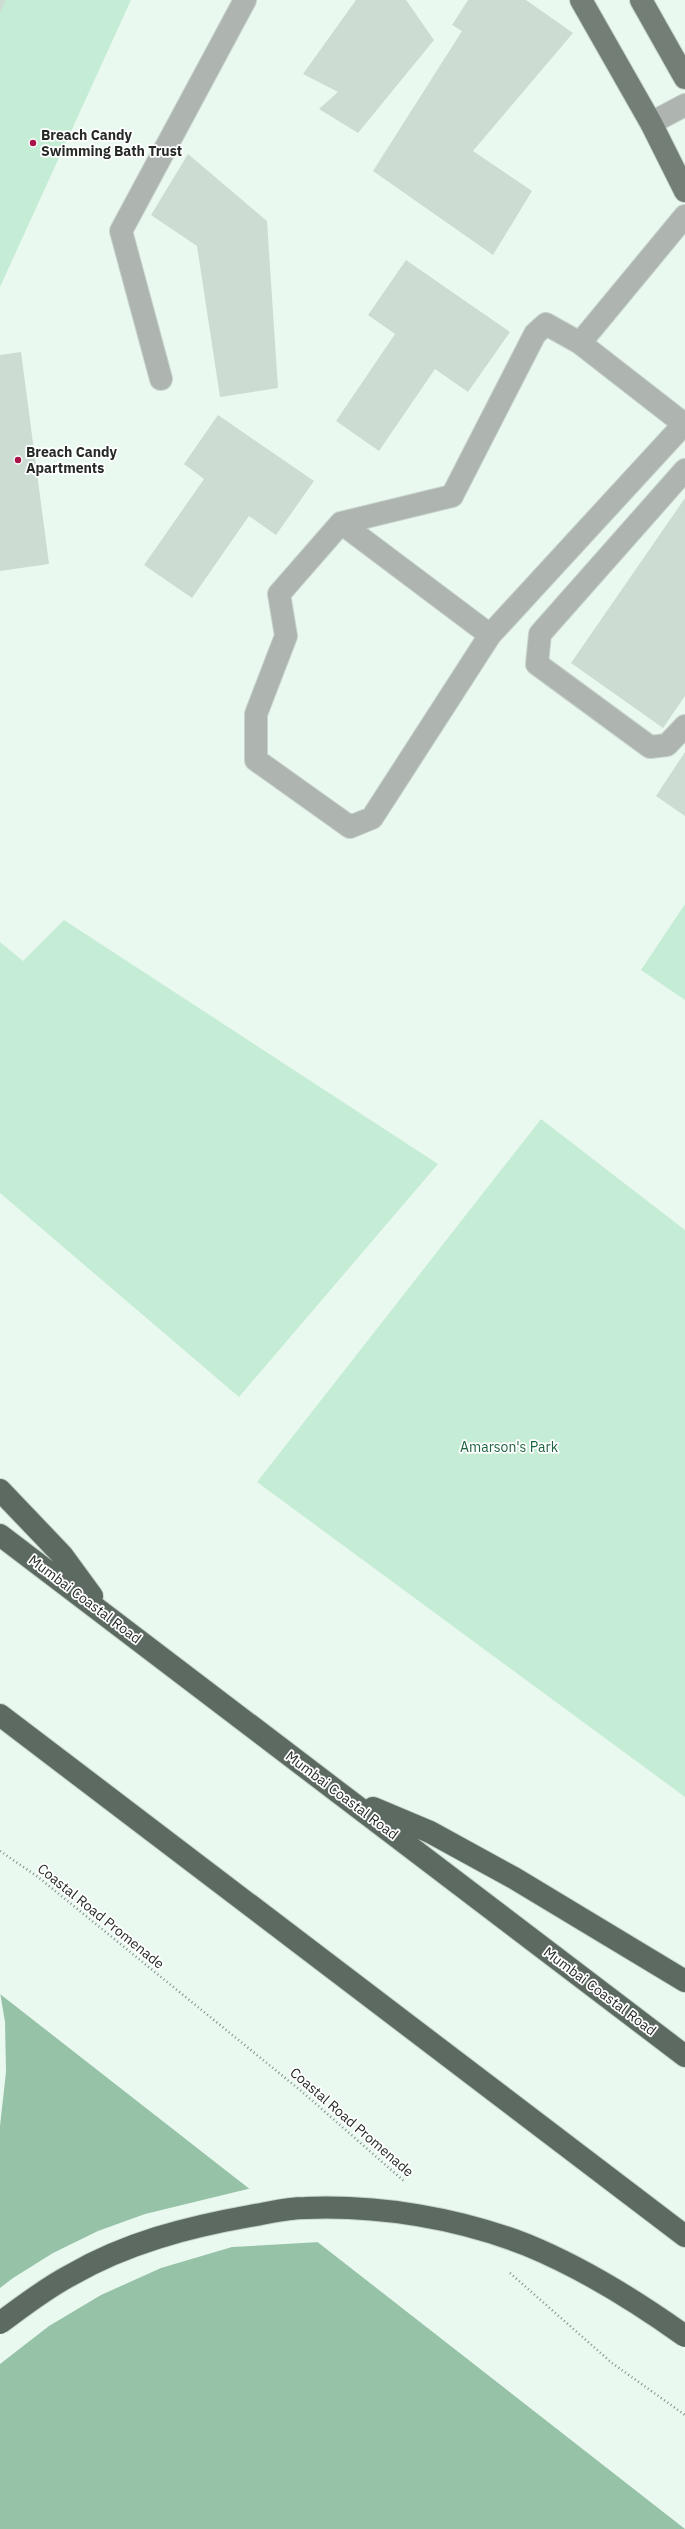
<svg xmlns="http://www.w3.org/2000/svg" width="685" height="2529" viewBox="0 0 685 2529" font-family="'IBM Plex Sans',sans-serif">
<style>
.green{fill:#c5ecd4}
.water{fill:#96c2a7}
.pier{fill:#eaf9f0}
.building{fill:#cddcd2}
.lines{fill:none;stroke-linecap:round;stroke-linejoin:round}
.minor-casing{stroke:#c7d4cc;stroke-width:24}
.major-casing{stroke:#c7d4cc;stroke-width:24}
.highway-casing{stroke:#c7d4cc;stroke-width:24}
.path{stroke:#848d88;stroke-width:2.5;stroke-dasharray:1 3;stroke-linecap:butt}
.minor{stroke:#aeb4b0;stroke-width:22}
.major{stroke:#727e76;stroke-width:22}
.highway{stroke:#5d6a62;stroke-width:22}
.highway-bridge-casing{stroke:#c7d4cc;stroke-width:24;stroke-linecap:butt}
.highway-bridge{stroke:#5d6a62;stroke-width:22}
.poi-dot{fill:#a81349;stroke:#fff;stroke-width:1.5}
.labels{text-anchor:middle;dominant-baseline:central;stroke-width:3.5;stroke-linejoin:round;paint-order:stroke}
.poi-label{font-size:14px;font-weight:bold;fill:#252a27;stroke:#fff;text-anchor:start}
.park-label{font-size:14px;fill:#1d6341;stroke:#fff}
.street-label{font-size:14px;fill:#252a27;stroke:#fff}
</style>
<rect width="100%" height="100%" fill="#eaf9f0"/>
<path class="green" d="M0,0h131l-131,287z
M685,904v96l-44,-30z
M64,920l374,244 -199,233 -239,-204v-251l23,19z
M541,1119l144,111v567l-428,-315z"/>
<path class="water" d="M0,1994l685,535h-685z"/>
<path class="pier" d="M0,1992l5,30 1,50 -6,54z
M252,2188l68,54 -88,5 -71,21 -60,27 -52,31 -49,38v-76l13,-10 40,-25 45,-22 47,-17z"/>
<path class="building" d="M0,0h6l-6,13z
M356,0h50l28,40 -76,93 -39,-24 19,-17 -35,-18z
M468,0h58l47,33 -100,118 59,40 -39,64 -120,-84 89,-140 -10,-6z
M188,154l79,67 11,167 -58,9 -23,-151 -46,-31z
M406,260l104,72 -42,60 -33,-23 -56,82 -43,-30 59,-87 -27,-19z
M21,352l28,212 -49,7v-216z
M218,415l96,66 -38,54 -27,-19 -57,82 -48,-33 60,-86 -20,-15z
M685,498v198l-22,32 -92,-65z
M685,752v64l-29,-20z"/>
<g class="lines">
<g class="minor-casing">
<path id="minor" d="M651,123l34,-18
M685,216l-105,127 -34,-19 -11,10 -83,162 -111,27 -62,71 7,42 -30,78v46l94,67 22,-9 118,-183 195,-212
M580,343l104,81
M161,379l-40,-148 124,-231
M685,470l-145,164 -3,30 113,83 17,-2 18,-19
M341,523l149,112"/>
</g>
<g class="major-casing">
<path id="major" d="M581,0l70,123 34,68
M641,0l44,78"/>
</g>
<g class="highway-casing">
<path id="highway" d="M0,1490l62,65 30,41
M0,1535l685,521
M0,1715l685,521
M373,1808l57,24 84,46 171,103"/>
</g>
<path class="path" d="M0,1851l38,26 262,213 105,92
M510,2273l102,90 73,52"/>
<use href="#minor" class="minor"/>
<use href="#major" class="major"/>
<use href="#highway" class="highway"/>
<g class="highway-bridge-casing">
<path id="highway-bridge" d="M0,2323c23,-17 46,-35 71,-48 55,-32 117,-48 179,-59 18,-3 37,-8 55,-8 74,-3 153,10 222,37 56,23 109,56 158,91"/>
</g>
<use href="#highway-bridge" class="highway-bridge"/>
</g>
<g class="poi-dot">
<circle cx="33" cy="143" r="4"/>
<circle cx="18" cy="460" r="4"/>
</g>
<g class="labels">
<g class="poi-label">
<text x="41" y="135">Breach Candy<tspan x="41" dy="16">Swimming Bath Trust</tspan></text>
<text x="26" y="452">Breach Candy<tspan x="26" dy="16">Apartments</tspan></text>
</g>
<g class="park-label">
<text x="509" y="1447">Amarson's Park</text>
</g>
<g class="street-label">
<text transform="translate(85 1599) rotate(37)">Mumbai Coastal Road</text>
<text transform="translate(342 1795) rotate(37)">Mumbai Coastal Road</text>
<text transform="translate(101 1916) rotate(39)">Coastal Road Promenade</text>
<text transform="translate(600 1991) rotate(37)">Mumbai Coastal Road</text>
<text transform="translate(352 2122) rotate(41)">Coastal Road Promenade</text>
</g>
</g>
</svg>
